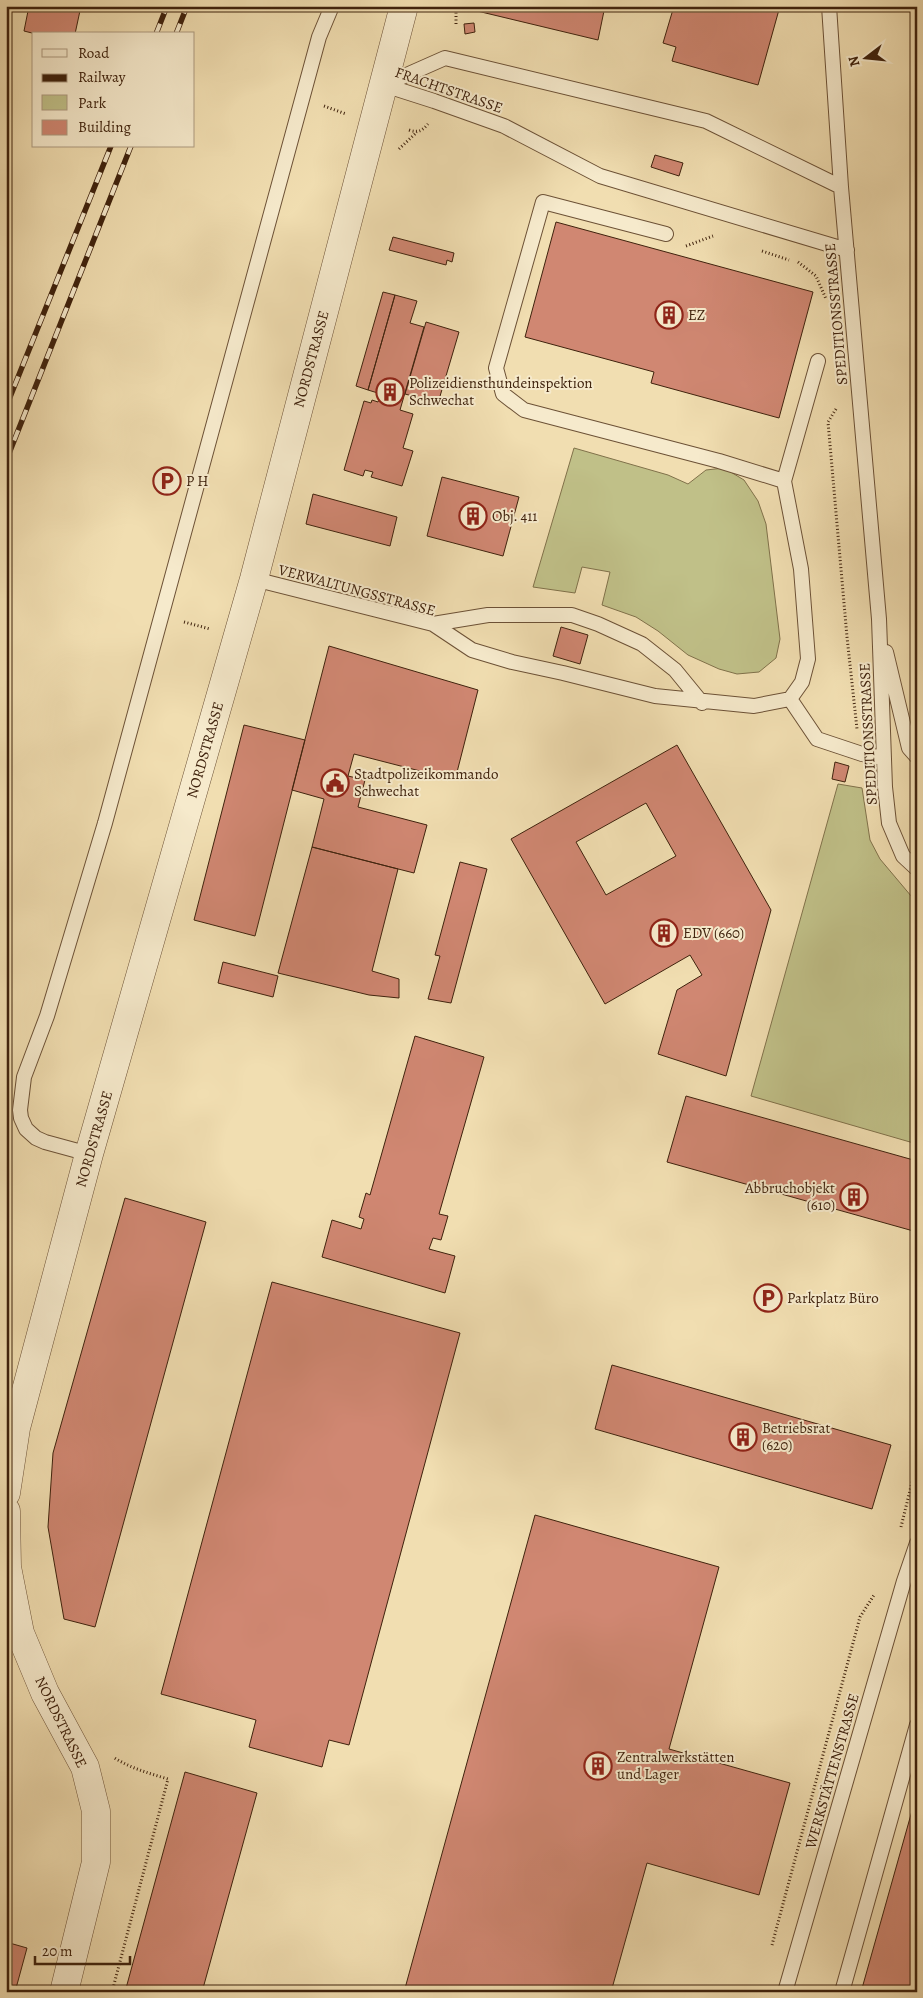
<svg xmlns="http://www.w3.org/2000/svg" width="923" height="1998" viewBox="0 0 923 1998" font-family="Alegreya,serif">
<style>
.green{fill:#c0c088;stroke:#80714a}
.building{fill:#d08772;stroke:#3f220d;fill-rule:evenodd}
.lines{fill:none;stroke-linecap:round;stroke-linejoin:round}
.lane-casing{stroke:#6c5136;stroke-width:16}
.street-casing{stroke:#6c5136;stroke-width:29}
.path{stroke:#3f220d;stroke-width:3;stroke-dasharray:1 2.5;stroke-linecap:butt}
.lane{stroke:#f6eacc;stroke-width:14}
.street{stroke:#f6eacc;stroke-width:28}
.rail-casing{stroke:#3f220d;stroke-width:5.5}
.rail{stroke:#f6eacc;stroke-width:4;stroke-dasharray:11;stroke-linecap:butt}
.labels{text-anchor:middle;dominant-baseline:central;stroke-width:4;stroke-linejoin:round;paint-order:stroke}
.street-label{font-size:15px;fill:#3f220d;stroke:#f6eacc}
.poi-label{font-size:15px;fill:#3f220d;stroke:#f6eacc;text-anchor:start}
</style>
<rect width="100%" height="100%" fill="#f1deb1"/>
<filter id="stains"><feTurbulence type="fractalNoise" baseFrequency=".004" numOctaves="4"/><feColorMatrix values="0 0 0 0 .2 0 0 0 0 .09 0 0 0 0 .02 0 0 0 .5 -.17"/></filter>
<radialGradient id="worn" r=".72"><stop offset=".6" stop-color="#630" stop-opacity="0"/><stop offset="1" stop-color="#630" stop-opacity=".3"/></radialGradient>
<path class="green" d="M574,448l94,27 20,9 18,-14 18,-2 20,12 14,21 8,23 14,115 -4,19 -17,14 -22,2 -18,-5 -31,-14 -30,-24 -22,-14 -34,-12 8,-33 -28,-5 -7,26 -42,-6z
M838,784l24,4 8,52 10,19 37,44v241l-166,-48z"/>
<path class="building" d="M29,6h52l-6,28h-39l-12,-3z
M470,6h135l-7,34 -125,-30z
M674,6h106l-22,79 -86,-24 4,-14 -13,-4z
M474,23l1,9 -10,2 -1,-10z
M655,155l28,8 -4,13 -28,-9z
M556,222l257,70 -34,126 -128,-35 3,-11 -129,-35z
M393,237l61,16 -2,9 -5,-2 -1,5 -57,-15z
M383,292l12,3 -27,95 -12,-4z
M395,295l22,6 -7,22 14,4 -24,83 13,4 -10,34 10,3 -11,35 -31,-9 2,-5 -8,-2 -2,6 -19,-6 20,-69 7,2 1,-3 6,2 3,-8 -13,-4z
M426,322l33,10 -21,71 -33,-9z
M442,477l77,20 -16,59 -76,-20z
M313,494l84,23 -7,29 -84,-22z
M561,627l27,8 -8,29 -27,-8z
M329,646l149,44 -23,90 -101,-26 -6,22 17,4 -7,27 69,18 -13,48 -102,-26 12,-48 -32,-9z
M244,725l61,15 -50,196 -61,-16z
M677,745l94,165 -45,166 -68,-22 19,-64 25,-15 -12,-20 -85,49 -94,-165zM646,803l30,53 -70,39 -30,-53z
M835,762l14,4 -4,16 -13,-3z
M312,847l86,22 -26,102 27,8v19l-30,-3 -91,-22z
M460,862l27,7 -36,134 -23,-4 12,-43 -5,-1z
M223,962l55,14 -5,21 -55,-14z
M415,1036l69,21 -45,157 9,2 -7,24 -8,-2 -4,11 26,7 -10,37 -123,-36 10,-37 29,9 3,-10 -5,-2 7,-24 4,2z
M686,1096l231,65v71l-250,-70z
M125,1198l81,24 -111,405 -31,-8 -16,-92 5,-74z
M272,1282l188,51 -111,412 -20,-5 -7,27 -73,-20 7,-27 -95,-26z
M612,1365l279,80 -19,64 -277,-80z
M535,1515l184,52 -50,182 121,34 -31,112 -112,-32 -36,129h-207z
M185,1772l72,21 -55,199h-77z
M917,1793v199h-56z
M6,1942l21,6 -12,44h-9z"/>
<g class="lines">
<g class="lane-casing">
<path id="lane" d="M829,6l12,181 38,432 6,168 4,36 14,33 14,13
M384,85l50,16 70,25 96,50 247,74
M384,85l61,-27 261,63 135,66
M666,234l-123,-32 -47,166 7,26 21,16 195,51 65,20
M254,579l179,45 39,26 40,12 51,11 92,23 99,10 36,-7 12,-17 6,-23 -7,-90 -17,-88 34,-120
M433,624l55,-9h84l26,9 44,20 33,26 27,33
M886,652l23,96 8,9
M790,699l27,40 45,15 21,4
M89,1154l-44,-12 -9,-4 -10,-9 -5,-11 -1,-8 4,-33 23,-61 58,-193 214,-786 13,-31
M785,1992l119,-411 13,-38
M842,1992l75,-267"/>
</g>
<g class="street-casing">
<path id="street" d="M6,1493l10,-65 73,-274 165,-575 150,-573
M6,1511l1,56 13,66 25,60 40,74 11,44v51l-32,130"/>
</g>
<path class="path" d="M456,24v-18
M324,106l22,8
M409,130c9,3 13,1 19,-6
M399,149l18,-17
M686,246l27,-10
M762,251l27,9
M798,262l18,14 10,23
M836,409l-8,13 19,215 10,92
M184,622l26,7
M901,1527l16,-65
M772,1945l88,-328 14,-22
M112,1992l56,-213c-20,-6 -38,-11 -55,-22"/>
<use href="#lane" class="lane"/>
<use href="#street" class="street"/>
<g class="rail-casing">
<path id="rail" d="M156,34l11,-28
M176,34l11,-28
M6,407l105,-261
M6,461l125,-315"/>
</g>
<use href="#rail" class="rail"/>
</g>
<defs>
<g id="building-ring" transform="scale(1.4375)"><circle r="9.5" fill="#f6eacc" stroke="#8f2418" stroke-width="1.5"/><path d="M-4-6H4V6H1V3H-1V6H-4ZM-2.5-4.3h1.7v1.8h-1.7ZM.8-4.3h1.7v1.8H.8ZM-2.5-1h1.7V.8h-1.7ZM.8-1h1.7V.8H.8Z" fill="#8f2418"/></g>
<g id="parking-ring" transform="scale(1.4375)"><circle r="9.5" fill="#f6eacc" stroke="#8f2418" stroke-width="1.5"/><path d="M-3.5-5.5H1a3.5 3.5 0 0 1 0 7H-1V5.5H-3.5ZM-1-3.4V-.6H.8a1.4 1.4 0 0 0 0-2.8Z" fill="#8f2418"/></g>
<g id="civic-ring" transform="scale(1.4375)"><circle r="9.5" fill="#f6eacc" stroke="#8f2418" stroke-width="1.5"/><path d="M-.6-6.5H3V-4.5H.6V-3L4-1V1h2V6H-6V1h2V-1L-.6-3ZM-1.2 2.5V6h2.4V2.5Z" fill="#8f2418"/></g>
</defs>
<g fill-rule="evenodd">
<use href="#building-ring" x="669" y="315"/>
<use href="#building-ring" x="390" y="392"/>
<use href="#parking-ring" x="167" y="481"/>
<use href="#building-ring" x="473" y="516"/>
<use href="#civic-ring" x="335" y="783"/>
<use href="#building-ring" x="664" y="933"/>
<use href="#building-ring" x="854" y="1197"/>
<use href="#parking-ring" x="768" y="1298"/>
<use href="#building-ring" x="743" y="1437"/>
<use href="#building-ring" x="598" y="1766"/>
</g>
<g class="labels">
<g class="street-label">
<text transform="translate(449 90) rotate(19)">FRACHTSTRASSE</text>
<text transform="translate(836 314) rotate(-95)">SPEDITIONSSTRASSE</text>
<text transform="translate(311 359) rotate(-75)">NORDSTRASSE</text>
<text transform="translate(357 590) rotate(15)">VERWALTUNGSSTRASSE</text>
<text transform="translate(868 734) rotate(-93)">SPEDITIONSSTRASSE</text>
<text transform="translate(205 750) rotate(-74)">NORDSTRASSE</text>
<text transform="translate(94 1139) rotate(-74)">NORDSTRASSE</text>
<text transform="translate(61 1722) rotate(64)">NORDSTRASSE</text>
<text transform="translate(832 1771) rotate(-74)">WERKSTÄTTENSTRASSE</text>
</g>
<g class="poi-label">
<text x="688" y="315">EZ</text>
<text x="409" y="383">Polizeidiensthundeinspektion<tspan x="409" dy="17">Schwechat</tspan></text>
<text x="186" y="481">P H</text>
<text x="492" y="516">Obj. 411</text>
<text x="354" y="774">Stadtpolizeikommando<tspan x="354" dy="17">Schwechat</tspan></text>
<text x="683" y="933">EDV (660)</text>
<text x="835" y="1188" text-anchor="end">Abbruchobjekt<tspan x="835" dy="17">(610)</tspan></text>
<text x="787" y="1298">Parkplatz Büro</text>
<text x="762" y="1428">Betriebsrat<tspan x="762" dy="17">(620)</tspan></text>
<text x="617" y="1757">Zentralwerkstätten<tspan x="617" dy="17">und Lager</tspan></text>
</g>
</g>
<rect width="923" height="1998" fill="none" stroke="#f1deb1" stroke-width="25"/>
<rect x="8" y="8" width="908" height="1983" fill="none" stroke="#3f220d" stroke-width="2.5"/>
<rect x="12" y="12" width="898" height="1973" fill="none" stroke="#3f220d"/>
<rect x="32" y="32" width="162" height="115" fill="#f6eacc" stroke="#ad9a80"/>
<rect x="42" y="49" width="25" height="8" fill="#f6eacc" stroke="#ad9a80"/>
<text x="78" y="58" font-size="15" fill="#3f220d">Road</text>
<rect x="42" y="74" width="25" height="8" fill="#3f220d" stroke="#ad9a80"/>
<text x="78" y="82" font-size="15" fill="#3f220d">Railway</text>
<rect x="42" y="95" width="25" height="15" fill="#c0c088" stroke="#ad9a80"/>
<text x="78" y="108" font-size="15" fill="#3f220d">Park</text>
<rect x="42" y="120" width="25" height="15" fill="#d08772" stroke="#ad9a80"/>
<text x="78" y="132" font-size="15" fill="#3f220d">Building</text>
<g transform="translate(866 58) rotate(254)" stroke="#f6eacc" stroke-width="4" paint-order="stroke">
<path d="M0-4L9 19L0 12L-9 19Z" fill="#3f220d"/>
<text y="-8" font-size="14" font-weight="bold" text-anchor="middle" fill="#3f220d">N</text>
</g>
<path d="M35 1956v8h95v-8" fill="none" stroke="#3f220d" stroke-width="2.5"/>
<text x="42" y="1956" font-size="15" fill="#3f220d" stroke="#f6eacc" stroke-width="4" paint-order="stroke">20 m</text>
<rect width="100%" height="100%" filter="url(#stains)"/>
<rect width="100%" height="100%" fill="url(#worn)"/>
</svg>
